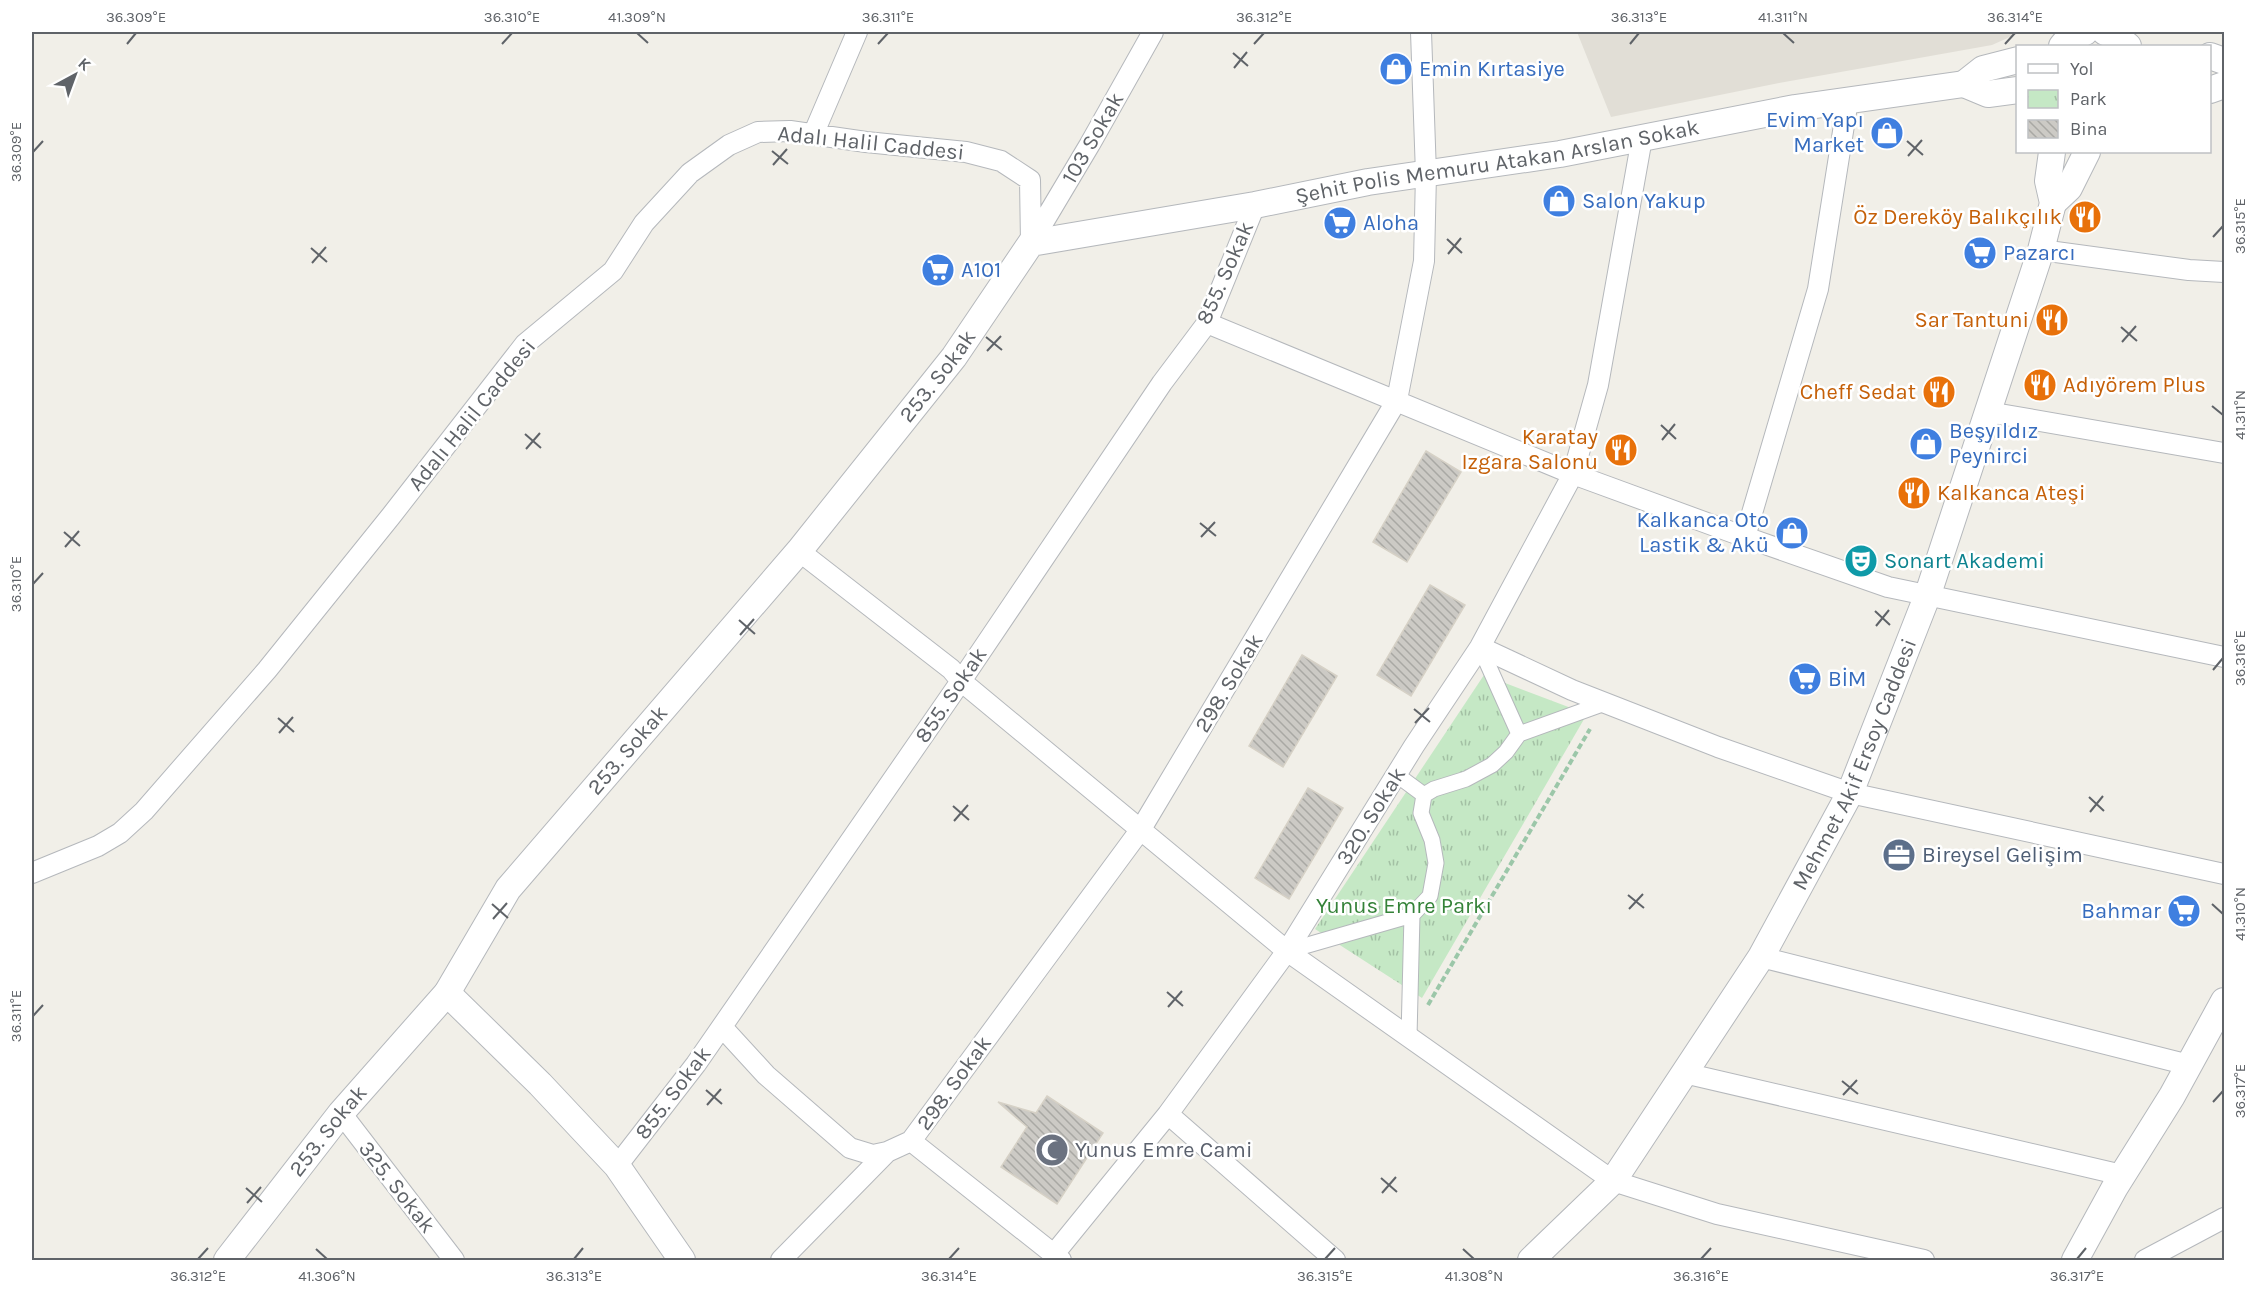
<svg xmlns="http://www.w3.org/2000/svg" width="2256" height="1292" viewBox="0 0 2256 1292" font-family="Karla,sans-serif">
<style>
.education{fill:#e1ded6}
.park{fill:url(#park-tufts)}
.building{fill:url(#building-back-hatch);stroke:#d6d1c6;stroke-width:1.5}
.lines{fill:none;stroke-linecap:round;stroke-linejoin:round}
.pedestrian-casing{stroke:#b5b8bc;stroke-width:17}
.minor-casing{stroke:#b5b8bc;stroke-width:22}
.tertiary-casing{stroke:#b5b8bc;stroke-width:28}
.path{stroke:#9cc7a9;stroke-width:4;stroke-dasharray:6 3;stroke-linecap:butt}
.pedestrian{stroke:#fff;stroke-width:15}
.minor{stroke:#fff;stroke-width:20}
.tertiary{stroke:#fff;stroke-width:26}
.ticks{fill:none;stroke:#5f6368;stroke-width:2}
.labels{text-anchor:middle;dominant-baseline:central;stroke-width:5;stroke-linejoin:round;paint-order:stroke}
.shop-label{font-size:22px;fill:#366cbe;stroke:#fff;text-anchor:start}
.street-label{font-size:22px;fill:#5f6368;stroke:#fff}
.food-label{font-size:22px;fill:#c56008;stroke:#fff;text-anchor:end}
.culture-label{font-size:22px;fill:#0d838f;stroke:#fff;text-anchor:start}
.service-label{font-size:22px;fill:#4e5e75;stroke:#fff;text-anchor:start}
.park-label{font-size:22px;fill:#348238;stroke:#fff}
.worship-label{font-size:22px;fill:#5b616d;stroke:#fff;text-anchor:start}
.neatline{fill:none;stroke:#5f6368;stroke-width:2}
.ticks-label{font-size:15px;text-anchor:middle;fill:#5f6368}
</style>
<defs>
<pattern id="park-tufts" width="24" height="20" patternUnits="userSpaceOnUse" patternTransform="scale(1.5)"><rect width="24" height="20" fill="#c5e8c5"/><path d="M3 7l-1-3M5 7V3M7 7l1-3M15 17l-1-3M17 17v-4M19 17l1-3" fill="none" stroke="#a3c0a4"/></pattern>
<pattern id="building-back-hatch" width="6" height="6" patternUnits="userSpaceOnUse" patternTransform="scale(1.5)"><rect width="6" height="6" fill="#cccac5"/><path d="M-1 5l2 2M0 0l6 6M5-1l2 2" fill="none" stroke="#a9a8a4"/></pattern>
</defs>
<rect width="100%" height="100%" fill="#f1efe8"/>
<path class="education" d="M1577,32h444l-29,13 -213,38 -168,34z"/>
<path class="park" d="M1484,675l103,39 -165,284 -107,-69z"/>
<path class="building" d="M1426,451l35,21 -54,90 -34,-20z
M1430,585l35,20 -54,91 -34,-21z
M1302,655l35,21 -54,91 -34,-21z
M1308,788l35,20 -54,91 -34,-21z
M1047,1096l56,37 -46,71 -56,-37 26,-40 -29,-25 38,11z"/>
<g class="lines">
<g class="pedestrian-casing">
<path id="pedestrian" d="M1480,647l39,87
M1397,775l27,20
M1287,951l125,-36 18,-19 6,-33 -4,-23 -11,-27 3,-18 10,-6 32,-10 26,-14 14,-13 13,-18 86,-31
M1409,1037l3,-122"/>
</g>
<g class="minor-casing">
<path id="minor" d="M813,135l44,-103
M1031,243l59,-99 63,-112
M2041,250l148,20 35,2
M1207,323l366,151 172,63 143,50 336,70
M1988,412l236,41
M1745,537l73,-248 30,-189
M799,551l152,118 10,12 326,270 326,230 104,33 207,46
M1480,647l92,43 146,57 132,46 374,81
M32,873l66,-27 22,-13 24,-22 123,-141 124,-154 134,-172 88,-73 31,-48 46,-50 39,-28 29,-13 32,-1 76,11 100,10 35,9 29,19 1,63
M1761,957l428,108
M722,1027l44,48 84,73 23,7 14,-3 24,-11 150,119
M1684,1073l438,102
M341,1113l113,147
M1168,1114l167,146
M911,1141l230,-312 256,-429 27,-139 2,-87 -5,-142
M617,1166l79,-102 265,-383 201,-298 45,-60 48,-118
M1054,1254l114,-140 119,-163 127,-205 66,-99 93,-173 25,-89 44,-247
M781,1260l106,-108
M2145,1260l79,-42"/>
</g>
<g class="tertiary-casing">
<g id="tertiary">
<path d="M2105,32l11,4 12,10"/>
<path d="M2062,46l5,-6 18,-8"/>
<path d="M2210,56l14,5"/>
<path d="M1964,84l19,-15 35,-9"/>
<path d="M1964,84l24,10 30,-4"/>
<path d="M2210,90l14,-5"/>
<path d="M2053,203l16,-15 18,-36"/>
<path d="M447,993l93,91 77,82 65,94"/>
<path id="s1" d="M227,1260l114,-147 106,-120 61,-104 291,-338 155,-194 77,-114 224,-38 113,-23 192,-28 235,-46 169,-24"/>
<path id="s2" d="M1531,1260l82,-79 148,-224 89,-164 78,-199 113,-344 12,-47 -5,-22 4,-29"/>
<path d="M2075,1260l40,-73 57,-91 52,-95"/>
</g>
</g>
<path class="path" d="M1428,1005l162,-276"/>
<use href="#pedestrian" class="pedestrian"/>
<use href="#minor" class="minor"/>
<use href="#tertiary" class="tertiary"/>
</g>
<path class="ticks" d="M637,33l11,10M1783,33l11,10M127,44l9,-11M502,44l10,-11M878,44l10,-11M1254,44l10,-11M1630,44l9,-11M2005,44l10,-11M1233,53l15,13M1234,68l13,-16M1907,141l16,14M772,151l16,13M33,152l10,-11M1908,156l14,-16M773,165l14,-16M2213,237l10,-11M1447,239l15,14M311,248l16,14M1448,254l13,-16M312,263l14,-16M2121,327l16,14M986,337l16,13M2122,342l14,-16M987,351l14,-15M2212,406l11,9M1661,425l15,14M525,434l16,14M1662,440l13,-16M526,449l14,-16M1200,523l16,13M64,532l16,14M1201,537l14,-15M65,547l14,-16M33,584l10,-11M1875,611l15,14M739,620l16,14M1876,626l13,-16M740,635l14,-16M2213,670l10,-12M1414,709l16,13M278,718l16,14M1415,723l14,-15M279,733l14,-16M2089,797l15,14M953,806l16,14M2090,812l13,-16M954,821l14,-16M1628,895l16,13M492,904l16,14M2212,904l11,10M1629,909l14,-15M493,919l14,-16M1167,992l16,14M1168,1007l14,-16M33,1016l10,-11M1842,1081l16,13M706,1090l16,14M1843,1095l14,-15M2213,1102l10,-11M707,1105l14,-16M1381,1178l16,14M246,1188l16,14M1382,1193l14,-16M247,1203l14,-16M316,1249l11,10M1463,1249l11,10M198,1259l10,-11M574,1259l9,-11M949,1259l10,-11M1325,1259l10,-11M1701,1259l10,-11M2077,1259l9,-11"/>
<defs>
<g id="shop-disc" transform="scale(1.725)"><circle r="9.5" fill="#3f7fe0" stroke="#fff"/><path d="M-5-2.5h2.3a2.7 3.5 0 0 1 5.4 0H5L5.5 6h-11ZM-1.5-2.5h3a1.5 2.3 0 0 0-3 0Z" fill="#fff"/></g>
<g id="restaurant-disc" transform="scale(1.725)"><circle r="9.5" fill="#e8710a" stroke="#fff"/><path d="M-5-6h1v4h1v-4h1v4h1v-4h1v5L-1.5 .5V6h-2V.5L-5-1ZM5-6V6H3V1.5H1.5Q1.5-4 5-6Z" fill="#fff"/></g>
<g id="supermarket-disc" transform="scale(1.725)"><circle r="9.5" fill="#3f7fe0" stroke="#fff"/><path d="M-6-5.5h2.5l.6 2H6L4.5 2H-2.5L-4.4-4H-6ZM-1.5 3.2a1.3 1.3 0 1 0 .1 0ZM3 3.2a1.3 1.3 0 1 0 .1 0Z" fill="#fff"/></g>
<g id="theatre-disc" transform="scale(1.725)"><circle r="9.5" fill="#0f9aa8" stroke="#fff"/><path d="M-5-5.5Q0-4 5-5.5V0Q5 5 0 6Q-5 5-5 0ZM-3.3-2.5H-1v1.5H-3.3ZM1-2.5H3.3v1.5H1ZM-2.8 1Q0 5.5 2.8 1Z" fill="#fff"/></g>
<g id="office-disc" transform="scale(1.725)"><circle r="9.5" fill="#5c6f8a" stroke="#fff"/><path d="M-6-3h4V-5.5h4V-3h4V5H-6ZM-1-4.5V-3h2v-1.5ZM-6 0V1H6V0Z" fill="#fff"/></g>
<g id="mosque-disc" transform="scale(1.725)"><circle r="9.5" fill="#6b7280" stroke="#fff"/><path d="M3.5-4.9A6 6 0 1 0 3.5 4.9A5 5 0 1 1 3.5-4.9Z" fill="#fff"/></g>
</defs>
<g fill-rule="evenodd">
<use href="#shop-disc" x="1396" y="69"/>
<use href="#shop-disc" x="1887" y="133"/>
<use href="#shop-disc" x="1559" y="201"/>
<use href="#restaurant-disc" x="2085" y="217"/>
<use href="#supermarket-disc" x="1340" y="223"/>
<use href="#supermarket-disc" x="1980" y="253"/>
<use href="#supermarket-disc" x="938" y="270"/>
<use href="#restaurant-disc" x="2052" y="320"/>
<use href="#restaurant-disc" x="2040" y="385"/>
<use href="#restaurant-disc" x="1939" y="392"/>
<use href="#shop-disc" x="1926" y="444"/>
<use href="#restaurant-disc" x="1621" y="450"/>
<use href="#restaurant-disc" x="1914" y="493"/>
<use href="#shop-disc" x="1792" y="533"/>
<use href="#theatre-disc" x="1861" y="561"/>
<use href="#supermarket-disc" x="1805" y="679"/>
<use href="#office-disc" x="1899" y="855"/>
<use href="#supermarket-disc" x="2184" y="911"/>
<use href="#mosque-disc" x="1052" y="1150"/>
</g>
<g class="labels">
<g class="shop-label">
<text x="1419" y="69">Emin Kırtasiye</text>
<text x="1864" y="120" text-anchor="end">Evim Yapı<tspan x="1864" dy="25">Market</tspan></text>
<text x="1582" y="201">Salon Yakup</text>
<text x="1363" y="223">Aloha</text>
<text x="2003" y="253">Pazarcı</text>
<text x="961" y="270">A101</text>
<text x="1949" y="431">Beşyıldız<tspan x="1949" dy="25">Peynirci</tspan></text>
<text x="1769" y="520" text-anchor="end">Kalkanca Oto<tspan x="1769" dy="25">Lastik &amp; Akü</tspan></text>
<text x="1828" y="679">BİM</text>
<text x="2161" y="911" text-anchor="end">Bahmar</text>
</g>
<g class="street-label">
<text transform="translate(1093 138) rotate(-60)">103 Sokak</text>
<text transform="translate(871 143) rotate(6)">Adalı Halil Caddesi</text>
<text stroke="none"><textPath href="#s1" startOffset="1772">Şehit Polis Memuru Atakan Arslan Sokak</textPath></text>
<text transform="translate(1225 273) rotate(-66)">855. Sokak</text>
<text stroke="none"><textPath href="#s1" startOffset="1136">253. Sokak</textPath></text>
<text transform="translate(472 415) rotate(-51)">Adalı Halil Caddesi</text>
<text transform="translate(1229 683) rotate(-59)">298. Sokak</text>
<text transform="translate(951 695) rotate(-56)">855. Sokak</text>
<text stroke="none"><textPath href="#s1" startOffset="650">253. Sokak</textPath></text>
<text stroke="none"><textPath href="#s2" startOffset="597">Mehmet Akif Ersoy Caddesi</textPath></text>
<text transform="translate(1371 816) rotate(-58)">320. Sokak</text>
<text transform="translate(954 1083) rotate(-54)">298. Sokak</text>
<text transform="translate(673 1093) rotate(-53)">855. Sokak</text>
<text stroke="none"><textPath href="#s1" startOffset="164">253. Sokak</textPath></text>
<text transform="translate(397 1187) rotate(52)">325. Sokak</text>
</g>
<g class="food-label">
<text x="2062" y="217">Öz Dereköy Balıkçılık</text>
<text x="2029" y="320">Sar Tantuni</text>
<text x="2063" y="385" text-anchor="start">Adıyörem Plus</text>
<text x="1916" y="392">Cheff Sedat</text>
<text x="1598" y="437">Karatay<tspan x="1598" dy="25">Izgara Salonu</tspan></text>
<text x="1937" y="493" text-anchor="start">Kalkanca Ateşi</text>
</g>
<g class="culture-label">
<text x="1884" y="561">Sonart Akademi</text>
</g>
<g class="service-label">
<text x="1922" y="855">Bireysel Gelişim</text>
</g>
<g class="park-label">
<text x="1404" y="906">Yunus Emre Parkı</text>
</g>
<g class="worship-label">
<text x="1075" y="1150">Yunus Emre Cami</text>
</g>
</g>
<rect width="2256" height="1292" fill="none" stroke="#ffffff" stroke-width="66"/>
<rect x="2016" y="45" width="195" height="108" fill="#ffffff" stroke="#bfc1c3" stroke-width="1.5"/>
<rect x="2028" y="64" width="30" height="9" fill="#ffffff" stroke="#bfc1c3" stroke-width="1.5"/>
<text x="2070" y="75" font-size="18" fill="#5f6368">Yol</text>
<rect x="2028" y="90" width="30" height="18" fill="url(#park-tufts)" stroke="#bfc1c3" stroke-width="1.5"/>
<text x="2070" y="105" font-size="18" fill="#5f6368">Park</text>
<rect x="2028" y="120" width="30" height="18" fill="url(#building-back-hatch)" stroke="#bfc1c3" stroke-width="1.5"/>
<text x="2070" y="135" font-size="18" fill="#5f6368">Bina</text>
<g transform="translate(75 75) rotate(41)" stroke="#ffffff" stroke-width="4.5" paint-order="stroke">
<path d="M0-4.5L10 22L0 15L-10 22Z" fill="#5f6368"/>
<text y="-9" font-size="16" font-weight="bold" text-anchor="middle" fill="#5f6368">K</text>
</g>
<rect x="33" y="33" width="2190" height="1226" class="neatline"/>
<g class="ticks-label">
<text x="136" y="22">36.309°E</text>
<text x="512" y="22">36.310°E</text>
<text x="637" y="22">41.309°N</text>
<text x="888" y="22">36.311°E</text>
<text x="1264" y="22">36.312°E</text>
<text x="1639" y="22">36.313°E</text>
<text x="1783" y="22">41.311°N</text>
<text x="2015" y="22">36.314°E</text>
<text transform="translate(16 152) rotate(-90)" y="5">36.309°E</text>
<text transform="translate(2240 226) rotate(-90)" y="5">36.315°E</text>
<text transform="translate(2240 415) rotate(-90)" y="5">41.311°N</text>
<text transform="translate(16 584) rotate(-90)" y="5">36.310°E</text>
<text transform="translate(2240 658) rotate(-90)" y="5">36.316°E</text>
<text transform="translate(2240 914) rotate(-90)" y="5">41.310°N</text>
<text transform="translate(16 1016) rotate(-90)" y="5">36.311°E</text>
<text transform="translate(2240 1091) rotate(-90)" y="5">36.317°E</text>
<text x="198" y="1281">36.312°E</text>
<text x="327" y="1281">41.306°N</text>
<text x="574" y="1281">36.313°E</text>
<text x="949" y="1281">36.314°E</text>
<text x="1325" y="1281">36.315°E</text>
<text x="1474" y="1281">41.308°N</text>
<text x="1701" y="1281">36.316°E</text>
<text x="2077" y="1281">36.317°E</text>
</g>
</svg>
